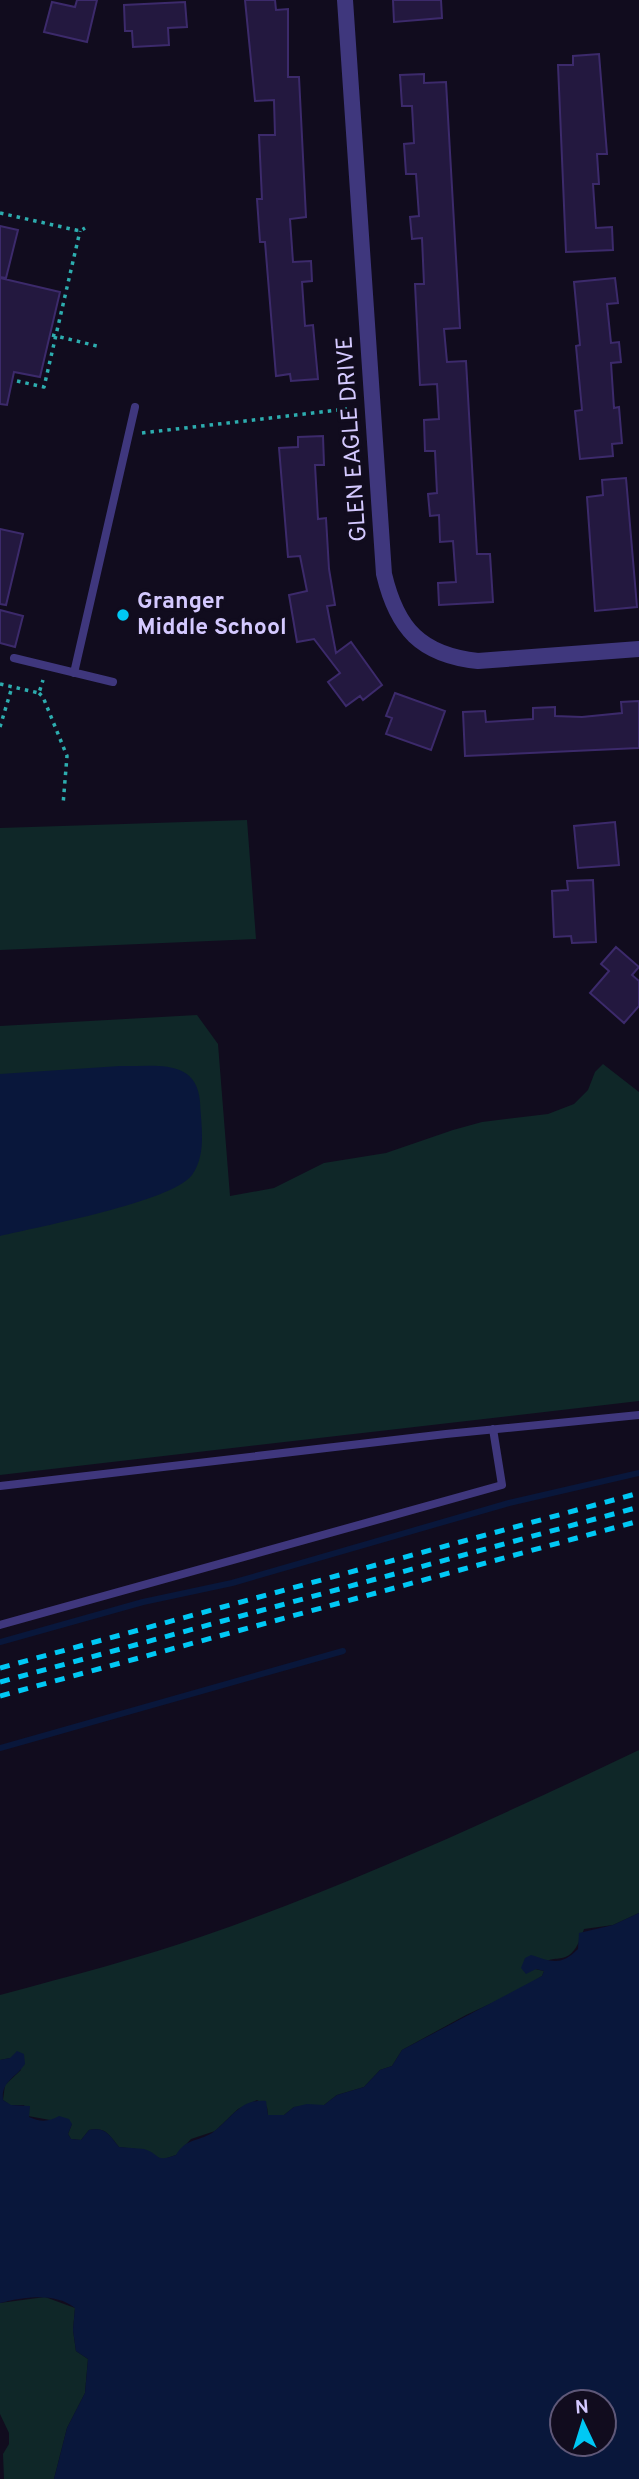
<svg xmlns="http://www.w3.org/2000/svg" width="639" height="2479" viewBox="0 0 639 2479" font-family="Overpass,sans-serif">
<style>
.green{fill:#0f2728}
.water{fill:#09173b;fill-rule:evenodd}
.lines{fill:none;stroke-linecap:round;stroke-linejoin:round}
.stream{stroke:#09173b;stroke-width:6}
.building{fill:#23183f;stroke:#3c2a6b;stroke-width:2}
.path{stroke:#2dadaf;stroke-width:3.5;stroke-dasharray:3.5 5;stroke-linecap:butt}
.lane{stroke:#3f377d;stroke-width:8}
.street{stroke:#3f377d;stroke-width:16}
.rail{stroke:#00c8f4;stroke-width:5;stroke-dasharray:10 9;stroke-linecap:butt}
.poi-dot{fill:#00c8f4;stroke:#110c1e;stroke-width:2.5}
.labels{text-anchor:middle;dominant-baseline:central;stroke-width:7;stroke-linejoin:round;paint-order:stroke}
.street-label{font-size:23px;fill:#d4c9ff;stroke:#110c1e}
.poi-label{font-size:23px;font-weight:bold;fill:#d4c9ff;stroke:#110c1e;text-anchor:start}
</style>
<rect width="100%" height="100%" fill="#110c1e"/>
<path class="green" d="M247,820l9,119 -256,11v-122z
M197,1015l21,29 12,152 44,-8 50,-25 62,-10 67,-23 29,-8 66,-8 26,-10 14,-14 7,-18 8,-8 36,28v309l-639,74v-449z
M639,1750v163l-26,12 -29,4c-15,46 -28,18 -49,40l9,2 -2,5 -24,15 -52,24 -64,35 -10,16 -12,4 -16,17 -27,8 -13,10 -30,2 -10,8h-16l-1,-8 -10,-7 -19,9 -23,22 -24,8 -15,16 -12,4h-8l-12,-9 -25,-3c-10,-12 -13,-20 -30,-17l-8,10 -10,-1 -3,-5 4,-10 -44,-8 -4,-11h-14l-7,-5 2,-15 16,-15 -11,-12 -10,2v-65c70,-19 141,-37 209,-61 147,-52 290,-117 430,-184z
M45,2297l30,11 -2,22 3,21 12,8 -3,34 -18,35 -13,51h-50l-1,-25 6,-10v-11l-9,-19v-111z"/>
<path class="water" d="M120,1066c33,1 77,-9 80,36 1,23 7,52 -8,73 -20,27 -155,52 -192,61v-162z
M639,1913v566h-585l13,-51 18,-35 3,-34 -12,-8 -3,-21 2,-22c-20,-16 -51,-11 -75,-5v-243l10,-2 7,-7 7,3 1,10c-9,14 -24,17 -22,36l8,5 19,1 -1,11c11,5 20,5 30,-1l10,3 3,5 -4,10 3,5 10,1 8,-10c17,-3 20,5 30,17 8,1 17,1 25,2 17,5 10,14 32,6 10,-17 21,-13 36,-22 19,-13 28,-35 54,-32l2,14h16l10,-8 13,-3 17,1 13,-10 27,-8 16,-17 12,-4 10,-16 140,-74 2,-5 -8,-2 -10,5 -5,-6 4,-10 6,-3c20,6 29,12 47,-6l1,-16 34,-8zM604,2402v42h-42v-42z"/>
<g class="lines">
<path class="stream" d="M0,1642l143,-40 89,-19 277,-80 130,-30
M0,1748l343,-97"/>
</g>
<path class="building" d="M77,0h20l-10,42 -43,-10 8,-30 23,5z
M245,0h30l1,10 12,-1v68h11l7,140 -16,2 3,43 18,-1 1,20 -10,1 3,44 8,-1 5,54 -27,2 -1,-7 -14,2 -11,-134h-5l-3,-43h5l-3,-64h16l-1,-35 -19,1z
M393,0h48l1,18 -48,4z
M185,2l2,25 -19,1 1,17 -36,2 -1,-16h-7l-1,-26z
M599,54l8,100h-10l2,30h-6l3,44 16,-1 1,23 -47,2 -8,-187h15v-9z
M424,74v9l22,-1 14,246 -16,1 3,33 19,-1 11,193h13l3,48 -54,3 -1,-22 18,-1 -3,-41 -13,1 -1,-27 -9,1 -2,-22 9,-1 -2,-42h-10l-1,-31 15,-1 -2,-35 -17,1 -5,-101h9l-2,-46 -10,1 -2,-22 9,-1 -3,-42h-10l-2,-30 10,-1 -2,-37h-10l-2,-31z
M0,226l18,4 -12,48 -6,-1z
M0,278l60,14 -20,85 -26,-5 -7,33 -7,-1z
M615,278l3,25 -11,1 4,39 8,-1 2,20 -10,1 3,45 5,-1 3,36 -10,1 1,12 -33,3 -5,-48 7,-1 -6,-64 4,-1 -6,-63z
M323,436l1,29h-9l3,54 8,-1 3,51 6,36 -8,1 9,47 15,-11 31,43 -19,15 -3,-4 -14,10 -18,-24 12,-9 -26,-34 -17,3 -8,-47 18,-4 -7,-35 -12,1 -9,-109 19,-1v-10z
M626,478l11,129 -42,4 -8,-114 16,-2 -1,-15z
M0,529l23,5 -17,71 -6,-1z
M0,610l23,6 -8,31 -15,-4z
M395,693l50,18 -14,39 -45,-16 6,-16 -6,-2z
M639,701v47l-174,8 -2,-44 22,-1 1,11 47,-3v-11l22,-1v9l27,1 40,-4 -1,-11z
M615,822l4,43 -41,3 -4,-42z
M593,880l3,62 -24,1 -1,-7 -17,1 -2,-46 16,-1 -1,-9z
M616,947l23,20 -7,8 7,6v25l-15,17 -34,-30 19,-22 -8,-7z"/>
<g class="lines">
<path class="path" d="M0,213l80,18 5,-3
M52,335l49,12
M17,381l27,6 36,-156
M142,433l205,-24
M0,684l39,9 4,-13
M39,693l4,4 24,59 -4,49
M0,727l12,-40"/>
<path class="lane" d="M14,658l99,24
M74,673l61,-266
M0,1486l446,-52 193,-19
M0,1625l502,-140 -9,-56"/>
<path class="street" d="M345,0l39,574c13,55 37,81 94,87l161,-12"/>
<path class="rail" d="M0,1668l639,-175
M0,1682l639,-175
M0,1696l639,-175"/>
</g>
<circle class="poi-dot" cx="123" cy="615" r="7"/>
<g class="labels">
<g class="street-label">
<text transform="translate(353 439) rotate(-94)">GLEN EAGLE DRIVE</text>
</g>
<g class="poi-label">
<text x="137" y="602">Granger<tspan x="137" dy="26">Middle School</tspan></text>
</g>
</g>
<g transform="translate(583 2423) rotate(356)"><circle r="33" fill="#110c1e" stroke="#5f5878" stroke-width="2"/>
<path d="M0-5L12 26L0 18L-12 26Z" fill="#00c8f4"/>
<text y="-10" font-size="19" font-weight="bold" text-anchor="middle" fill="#d4c9ff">N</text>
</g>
</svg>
